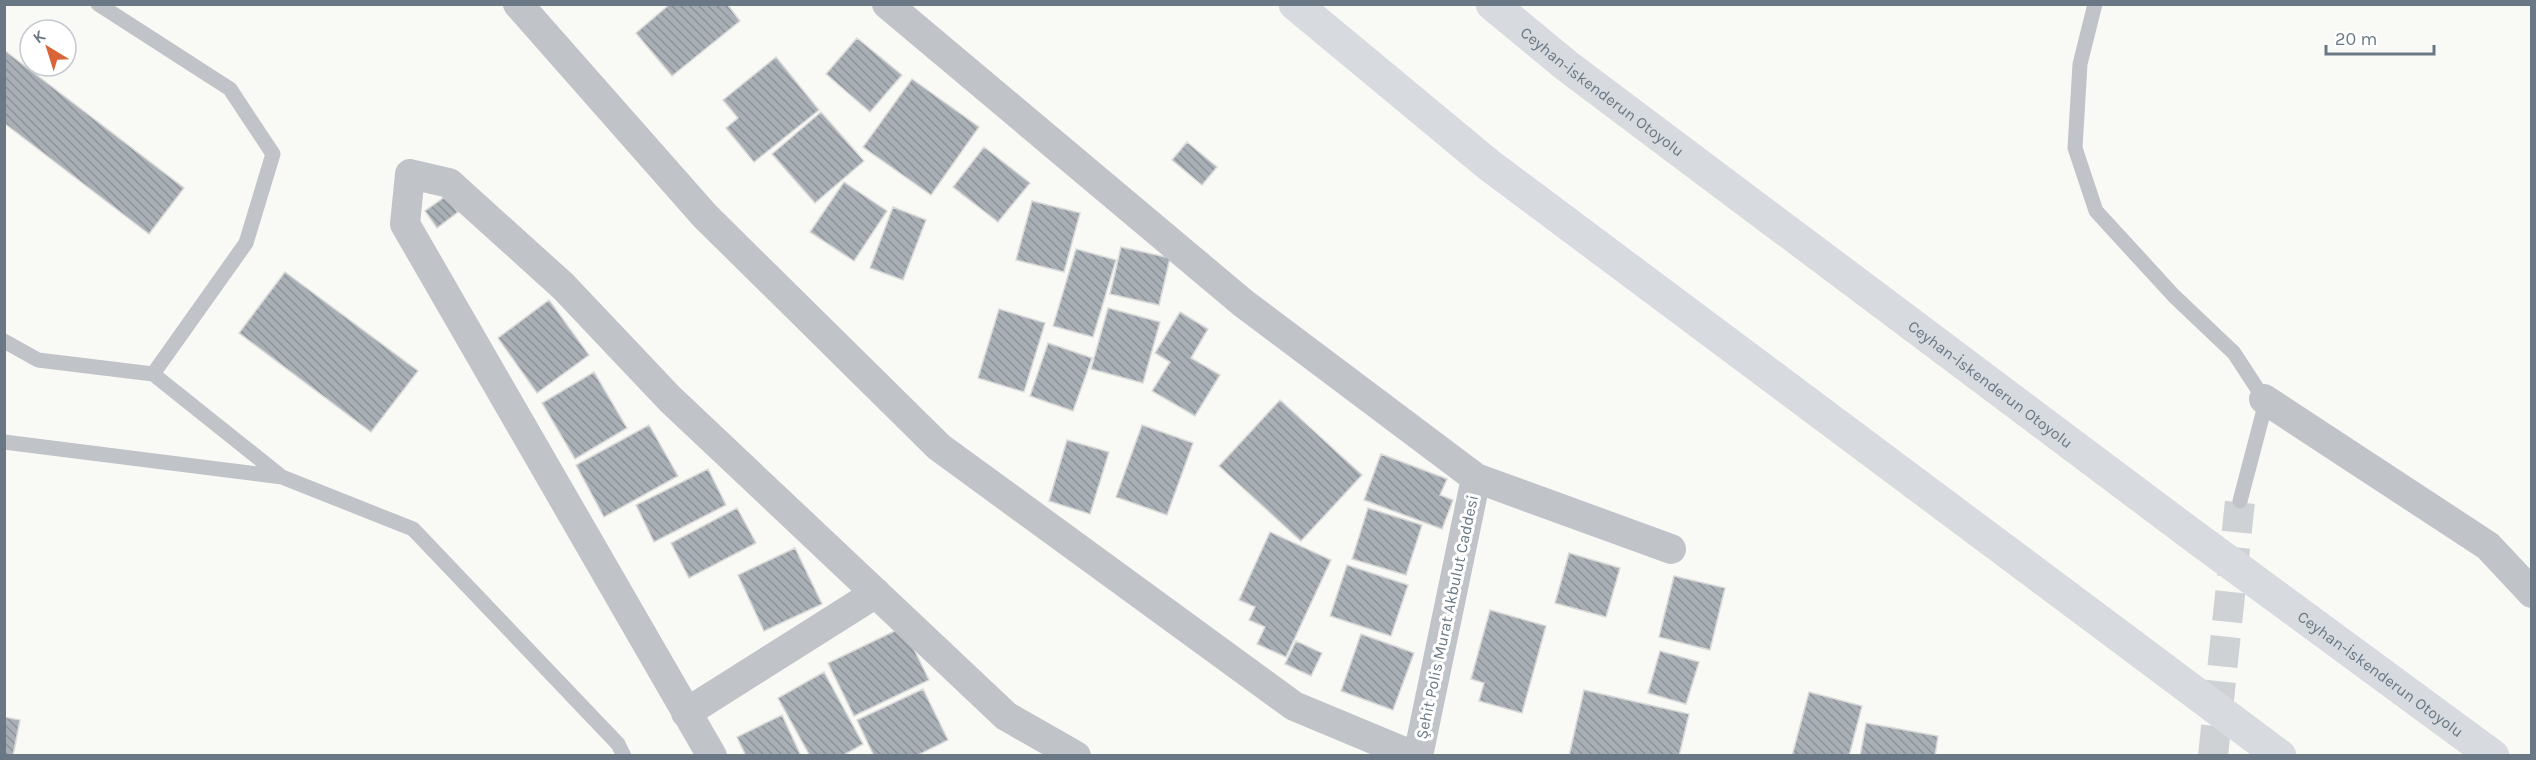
<svg xmlns="http://www.w3.org/2000/svg" width="2536" height="760" viewBox="0 0 2536 760" font-family="Karla,sans-serif">
<style>
.building{fill:url(#building-back-hatch);stroke:#dadad9;stroke-width:1.5}
.lines{fill:none;stroke-linecap:round;stroke-linejoin:round}
.street-tunnel{stroke:#ced2d4;stroke-width:30;stroke-dasharray:30 15;stroke-linecap:butt}
.lane{stroke:#c0c4c8;stroke-width:15}
.street{stroke:#c0c4c8;stroke-width:30}
.highway{stroke:#d7dbdf;stroke-width:33}
.labels{text-anchor:middle;dominant-baseline:central;stroke-width:6;stroke-linejoin:round;paint-order:stroke}
.street-label{font-size:16px;fill:#6a7885;stroke:#fff}
</style>
<defs>
<pattern id="building-back-hatch" width="6" height="6" patternUnits="userSpaceOnUse" patternTransform="scale(1.5)"><rect width="6" height="6" fill="#a8afb5"/><path d="M-1 5l2 2M0 0l6 6M5-1l2 2" fill="none" stroke="#8d9399"/></pattern>
</defs>
<rect width="100%" height="100%" fill="#f9f9f6"/>
<path class="building" d="M670,4h57l13,17 -68,55 -36,-43z
M857,38l45,37 -32,37 -44,-38z
M4,50l180,138 -35,46 -145,-111z
M776,57l43,53 -65,52 -28,-34 12,-10 -15,-18z
M912,79l67,48 -48,68 -68,-48z
M821,112l43,49 -49,42 -43,-49z
M1187,142l30,25 -15,18 -30,-25z
M984,147l46,36 -32,39 -45,-35z
M844,182l43,29 -33,50 -44,-29z
M446,196l12,16 -21,16 -12,-17z
M1032,201l48,12 -16,59 -48,-12z
M893,207l33,13 -23,60 -33,-12z
M1121,247l49,11 -11,47 -49,-11z
M1076,249l40,11 -23,77 -40,-11z
M285,272l133,99 -47,61 -132,-99z
M549,300l40,55 -52,38 -39,-55z
M1108,308l52,14 -17,61 -52,-14z
M999,309l46,14 -21,69 -46,-14z
M1180,312l28,17 -17,29 29,17 -25,41 -43,-25 18,-29 -15,-9z
M1048,343l44,15 -19,53 -43,-15z
M594,372l33,56 -52,31 -33,-56z
M1280,400l82,75 -61,66 -82,-75z
M649,425l29,51 -74,41 -28,-52z
M1142,425l51,18 -26,72 -51,-18z
M1067,440l42,12 -19,62 -41,-13z
M1381,454l66,25 -7,16 13,5 -11,29 -78,-29z
M708,469l18,36 -72,37 -18,-37z
M737,508l19,35 -67,35 -18,-35z
M1368,508l54,17 -16,50 -54,-16z
M1270,532l61,28 -45,97 -29,-13 8,-17 -16,-7 6,-13 -16,-7z
M795,548l27,56 -58,27 -26,-56z
M1569,553l51,15 -14,49 -51,-14z
M1347,565l61,20 -17,51 -61,-20z
M1674,576l51,12 -15,62 -51,-13z
M1490,610l56,16 -24,87 -43,-12 5,-18 -13,-4z
M903,627l26,53 -75,36 -26,-53z
M1361,634l53,19 -21,57 -52,-19z
M1296,641l26,12 -11,23 -26,-12z
M1660,651l39,11 -13,42 -38,-11z
M824,672l39,72 -21,12h-32l-32,-58z
M923,689l25,51 -32,16h-42l-17,-36z
M1584,690l105,24 -10,42h-110z
M1809,692l53,14 -13,50h-57z
M782,715l19,41h-55l-9,-19z
M4,717l16,3 -7,36h-9z
M1866,723l72,13 -3,20h-75z"/>
<g class="lines">
<path class="street-tunnel" d="M2213,756l27,-255"/>
<path class="lane" d="M98,4l132,85 43,65 -27,89 -93,131
M2095,4l-15,60 -5,84 21,63 78,85 60,57 32,49 -26,99
M4,341l34,19 115,14 129,103
M4,442l278,35 131,52 205,215 6,12"/>
<path class="street" d="M518,4l187,212 234,231 355,259 120,50
M887,4l356,299 233,175 195,71
M2264,399l224,147 44,47
M686,713l190,-120
M712,756l-307,-532 5,-50 39,9 114,103 107,113 336,317 70,40
M1418,756l58,-278"/>
<g class="highway">
<path d="M1295,4l194,161 791,591"/>
<path id="s1" d="M1492,4l75,62 624,468 302,222"/>
</g>
</g>
<g class="labels">
<g class="street-label">
<text stroke="none"><textPath href="#s1" startOffset="141">Ceyhan-İskenderun Otoyolu</textPath></text>
<text stroke="none"><textPath href="#s1" startOffset="627">Ceyhan-İskenderun Otoyolu</textPath></text>
<text transform="translate(1447 617) rotate(-78)">Şehit Polis Murat Akbulut Caddesi</text>
<text stroke="none"><textPath href="#s1" startOffset="1113">Ceyhan-İskenderun Otoyolu</textPath></text>
</g>
</g>
<rect width="2536" height="760" fill="none" stroke="#6a7885" stroke-width="12"/>
<g transform="translate(48 48) rotate(322)"><circle r="28" fill="#ffffff" stroke="#c3c9ce" stroke-width="1.5"/>
<path d="M0-4.5L10 22L0 15L-10 22Z" fill="#d86437"/>
<text y="-9" font-size="16" font-weight="bold" text-anchor="middle" fill="#6a7885">K</text>
</g>
<path d="M2326 45v9h108v-9" fill="none" stroke="#6a7885" stroke-width="3"/>
<text x="2335" y="45" font-size="18" fill="#6a7885" stroke="#ffffff" stroke-width="4.5" paint-order="stroke">20 m</text>
</svg>
